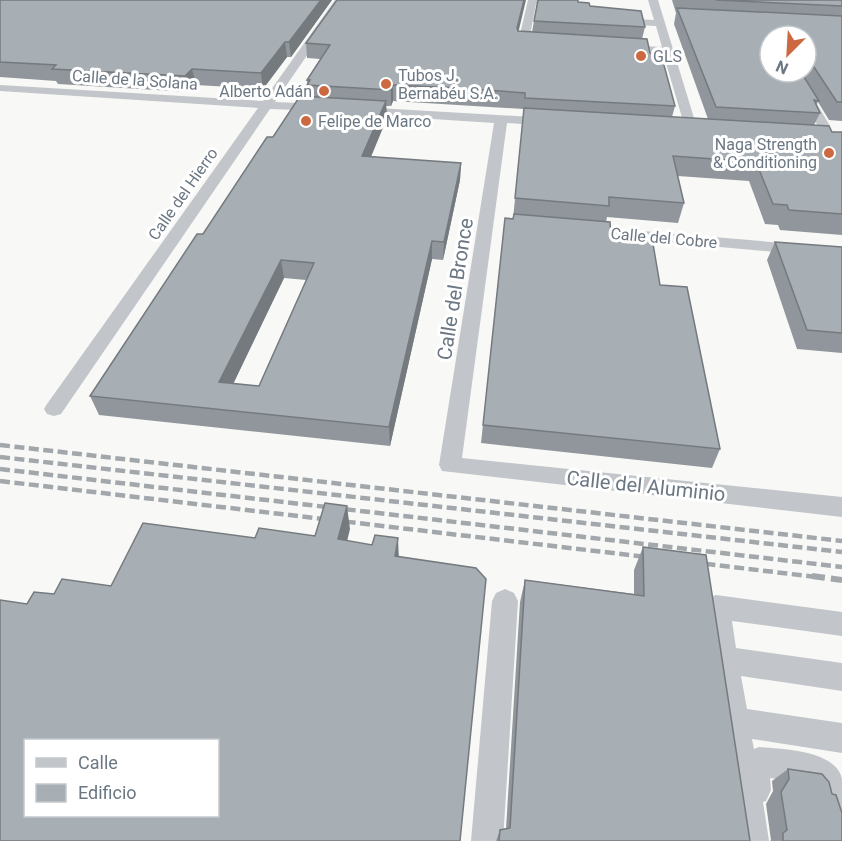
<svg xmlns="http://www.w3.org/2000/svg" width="842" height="841" viewBox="0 0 842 841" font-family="Roboto,sans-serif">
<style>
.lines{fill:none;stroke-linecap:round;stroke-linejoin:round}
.minor{fill:#c2c5c9;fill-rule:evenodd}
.rail-far1{stroke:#a2a7ac;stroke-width:4.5;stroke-dasharray:10 4.5;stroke-linecap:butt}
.rail{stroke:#a2a7ac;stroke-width:6;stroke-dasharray:13 6;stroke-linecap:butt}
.wall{fill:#90969b;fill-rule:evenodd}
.shaded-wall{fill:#757a7e}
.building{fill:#a7aeb4;stroke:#757a7e;stroke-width:1.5;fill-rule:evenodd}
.poi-dot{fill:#cd6941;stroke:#fff;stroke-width:2}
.labels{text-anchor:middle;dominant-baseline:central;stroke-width:6;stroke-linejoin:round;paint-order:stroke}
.far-poi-label{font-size:16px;fill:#6b7783;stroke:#fff;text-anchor:start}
.far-street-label{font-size:16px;fill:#6b7783;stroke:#fff}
.street-label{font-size:20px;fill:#6b7783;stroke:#fff}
</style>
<rect width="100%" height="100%" fill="#f8f8f6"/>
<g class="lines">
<path class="minor" d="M335,0h10l-70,102 45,2 6,4 -2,3 -54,-2 -209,305 -7,2 -7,-2 -3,-5 3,-5 211,-296 -258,-17v-6l263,16z
M528,0h32l11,5 -5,3 -30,-4 -7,36 15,2v4h-21l-5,-3z
M648,0h10l40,131 -1,3h-10l-1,-3 -23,-78 -40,-2 -5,-3 5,-3 39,2 -6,-21 -41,-2 -5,-3 5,-3 39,2z
M786,72h12l32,54 -4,5 5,8 -2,3h-10l-5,-11 4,-5z
M360,107l190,11 6,4 -6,4 -43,-3 -45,335 380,39v20l-400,-46 -3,-6 55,-342 -138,-9v-6z
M583,226l259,22v10l-265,-24 -2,-3 2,-3z
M505,589l9,4 4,8 -15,240h-32l21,-240 4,-8z
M716,595l126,17v24l-110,-15 4,27 106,15v28l-101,-15 6,33 95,14v30l-90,-14 2,10 5,-2c23,2 77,3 83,32 0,19 0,42 0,61l-11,-5 -13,-37 -12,-15 -36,-5 1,12 -5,11 -3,1 6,39h-32l-34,-234 4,-9z"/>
<path class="rail-far1" d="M0,445l842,96
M0,457l842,95
M0,469l842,98
M0,481l655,77
M691,562l133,16"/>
<path class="rail" d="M812,576l30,4"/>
</g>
<path class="wall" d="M0,0h332l-41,57h-4l-24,32 -67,-4 -7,7 -131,-8 -2,-3 -56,-4z
M672,0h170v121l-13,-1 -11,-18 -2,4 4,7 -6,12 18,7h10v103l-62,-5 -2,-5 -13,-1 -16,-43 -71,-5 6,27 -6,20 -71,-6 -1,5 5,13 49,50 60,164 -8,19 -231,-25 24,-225 8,1 11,-110 -131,-8 -2,5h-5l1,12 -17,39 91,6 -1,17 -17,80 -11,-1 -42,187 -291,-31 -9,-19 113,-162 70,-97 35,-40 -1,-17 13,-21 -13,-1 -1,-15 213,-12 13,1 2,-11 44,-19 67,25 -3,12 8,14 25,53 -3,11 36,2 -34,-95 2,-11zM806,36v36h-36zM284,278l22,2 -47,106 -26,-2z
M775,242l67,5v106l-45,-4 -30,-89z
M643,547l107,294h-254l4,-11 6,-1 14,-227 5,-22 109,14v-24z
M788,769l44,25 10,47h-72l1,-1 -5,-36 7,-13 -1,-10z"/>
<path class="shaded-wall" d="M321,0h11l-41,57 -2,-15z
M524,0h2l-10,42 1,-14z
M285,42l2,15 -24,32 -2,-16z
M192,69l4,16 -7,7 -4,-16z
M393,85v16l-2,5v-16z
M386,101l1,17 -23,56 -2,-18z
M461,163l-1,17 -17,80 1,-18z
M432,241v18l-42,187 -1,-19z
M281,260l3,18 -59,123 -6,-19z
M347,506l3,23 -8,33 -4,-23z
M398,538l1,23 -4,-5z"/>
<path class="building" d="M0,0h321l-32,42h-4l-24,31 -69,-4 -7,7 -133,-7 4,-4 -56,-3z
M337,0h187l-7,28 1,3 129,8 3,14 11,1 14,52 -150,-8v-5l-65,-5 -67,-3 -2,5 -84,-5 3,-5h-3l23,-35 -24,-2z
M538,0h40v2l11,1 1,3 51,5 4,16 -111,-6z
M716,0h126v6z
M677,8l165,8v86h-5l-31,-47v-19h-36v36h31l18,29 -5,-1 6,13 -104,-6z
M300,96l86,5 -24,55 99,7 -17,79 -12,-1 -43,186 -299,-31 107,-162h6l64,-97h6zM281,260l33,3 -55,123 -40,-4z
M524,108l305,18 3,6h10v82l-53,-4 -2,-5 -14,-1 -17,-42 -83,-6 11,47 -75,-6v9l-94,-8z
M514,214l96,8 1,13 41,3 8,47 27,2 33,162 -237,-24 22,-207 8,1z
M775,242l67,5v86l-35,-3z
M325,503l22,3 -9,33 34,6 3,-10 23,3 -3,18 81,12 10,11 -26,262h-460v-241l27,4 7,-12 20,2 8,-15 49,7 32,-63 112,15 4,-10 56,8zM26,741h192v75h-192z
M643,547l63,8 44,286h-251l1,-11 10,-2 15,-248 119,16z
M788,769l34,5 7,8 3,12 4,1 6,18v28h-59v-8l4,-3 -6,-38 8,-13z"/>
<g class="poi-dot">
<circle cx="641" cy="56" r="6"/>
<circle cx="386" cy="84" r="6"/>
<circle cx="324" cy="91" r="6"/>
<circle cx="306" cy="121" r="6"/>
<circle cx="829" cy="153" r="6"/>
</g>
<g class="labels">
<g class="far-poi-label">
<text x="653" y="56">GLS</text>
<text x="398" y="75">Tubos J.<tspan x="398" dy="18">Bernabéu S.A.</tspan></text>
<text x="312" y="91" text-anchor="end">Alberto Adán</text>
<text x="318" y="121">Felipe de Marco</text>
<text x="817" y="144" text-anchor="end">Naga Strength<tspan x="817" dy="18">&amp; Conditioning</tspan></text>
</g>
<g class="far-street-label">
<text transform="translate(135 80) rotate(4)">Calle de la Solana</text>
<text transform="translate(183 194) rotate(-55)">Calle del Hierro</text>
<text transform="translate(664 238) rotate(5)">Calle del Cobre</text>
</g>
<g class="street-label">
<text transform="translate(455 289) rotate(-81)">Calle del Bronce</text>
<text transform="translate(646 486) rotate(6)">Calle del Aluminio</text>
</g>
</g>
<rect x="24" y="739" width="195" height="78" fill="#ffffff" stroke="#c4c9cd" stroke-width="1.5"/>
<rect x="36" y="758" width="30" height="9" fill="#c2c5c9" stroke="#c4c9cd" stroke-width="1.5"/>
<text x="78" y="769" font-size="18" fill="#6b7783">Calle</text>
<rect x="36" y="784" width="30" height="18" fill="#a7aeb4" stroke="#c4c9cd" stroke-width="1.5"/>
<text x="78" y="799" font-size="18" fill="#6b7783">Edificio</text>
<g transform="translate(788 54) rotate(204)"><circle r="28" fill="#ffffff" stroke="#c4c9cd" stroke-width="1.5"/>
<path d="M0-4.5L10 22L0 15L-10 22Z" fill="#cd6941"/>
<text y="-9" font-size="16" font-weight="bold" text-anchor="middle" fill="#6b7783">N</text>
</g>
</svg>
